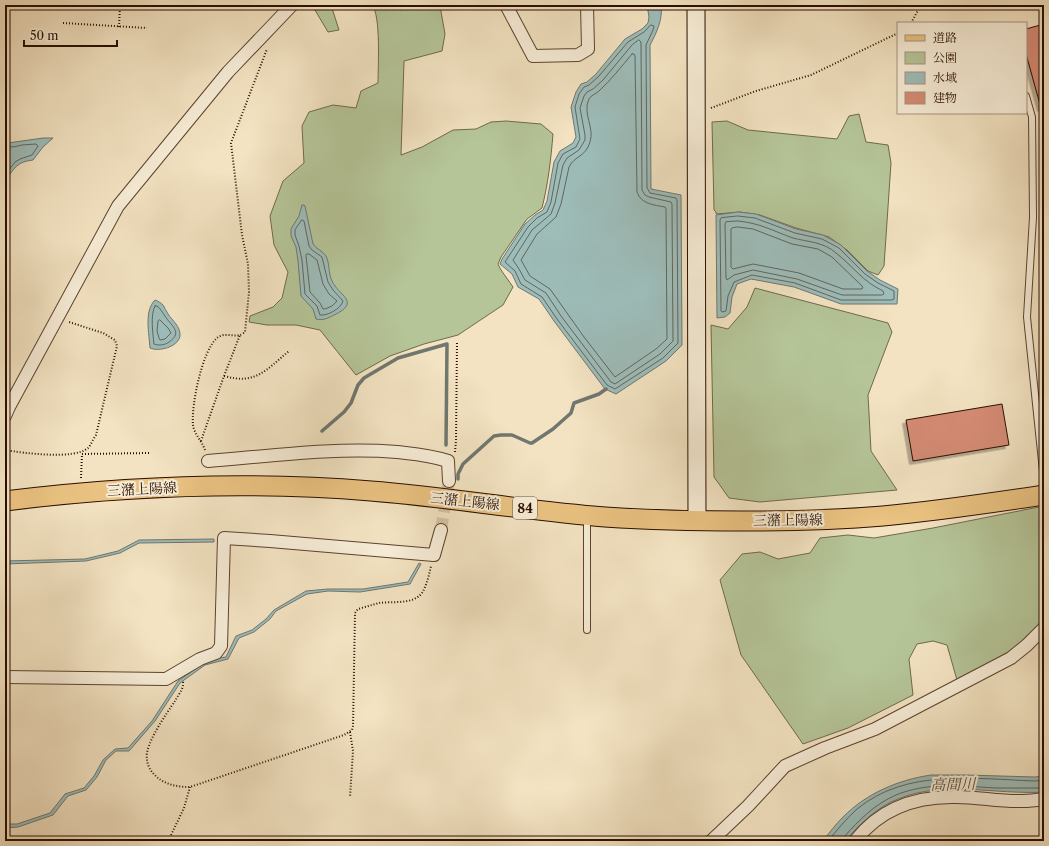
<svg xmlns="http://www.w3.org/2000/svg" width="1049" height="846" viewBox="0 0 1049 846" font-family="'Libre Caslon Text','Noto Serif JP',serif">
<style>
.green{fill:#b5c598;stroke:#6f694c}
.water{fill:#9dbdba;stroke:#6f7770}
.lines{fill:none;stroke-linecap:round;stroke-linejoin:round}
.shore{stroke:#63655d;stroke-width:1}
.stream{stroke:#6f7770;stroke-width:3.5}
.building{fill:#d58b74;stroke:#290d00;filter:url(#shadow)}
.street-tunnel{stroke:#d5c3a5;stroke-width:12;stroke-dasharray:12 6;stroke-linecap:butt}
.lane-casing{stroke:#5c4230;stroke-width:8}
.street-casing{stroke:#5c4230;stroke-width:14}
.secondary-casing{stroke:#290d00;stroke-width:19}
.primary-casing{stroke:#290d00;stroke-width:21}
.path{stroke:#290d00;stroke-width:2;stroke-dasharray:1 2;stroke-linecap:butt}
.lane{stroke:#f7edd7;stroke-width:6}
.street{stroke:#f7edd7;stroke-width:12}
.secondary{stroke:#f7edd7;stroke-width:17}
.primary{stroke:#eac281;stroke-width:19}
.labels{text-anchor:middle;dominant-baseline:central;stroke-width:4;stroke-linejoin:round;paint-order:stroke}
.shield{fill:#f7edd7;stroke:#675040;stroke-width:1}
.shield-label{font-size:13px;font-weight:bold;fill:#290d00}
.street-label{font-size:14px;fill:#290d00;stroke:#f7edd7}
.water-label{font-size:15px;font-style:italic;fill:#57534a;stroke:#f7edd7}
</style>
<defs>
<filter id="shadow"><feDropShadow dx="-3.5" dy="3.5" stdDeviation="0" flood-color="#0004"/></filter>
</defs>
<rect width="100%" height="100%" fill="#f3e3c2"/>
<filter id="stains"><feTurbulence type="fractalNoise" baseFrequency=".005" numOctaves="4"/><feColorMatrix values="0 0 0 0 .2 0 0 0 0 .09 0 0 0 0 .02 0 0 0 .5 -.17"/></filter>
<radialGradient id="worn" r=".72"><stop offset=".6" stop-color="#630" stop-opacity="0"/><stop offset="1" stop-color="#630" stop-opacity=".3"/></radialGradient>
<path class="green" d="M312,5h19l8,25 -11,2z
M372,5h29l-1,5 18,-5 22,1 5,28 -3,17 -38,10 -3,94 21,-8 31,-17 23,-1 15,-7 15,-1 35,3 12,10c-2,25 -5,50 -11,74l-15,11 -26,38 -3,7 3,6 12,17 -10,18 -45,30 -34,9 -34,12 -34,19 -36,-45 -24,-5h-29l-18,-3 1,-6 23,-9 9,-9 6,-26 -14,-27 -4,-29 13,-35 21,-18 -2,-37 7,-14 24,-7 23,3 5,-17 17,-8c0,-16 3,-68 -6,-78z
M859,114l7,28 22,3 3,18 -7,103 -6,9 -10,-4 -21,-21 -18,-13 -33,-9 -36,-13 -20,-3 -24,2v-2l-2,-2 -2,-88 15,-1 21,9 89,9 12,-23z
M755,288l133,35 4,9 -24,63 3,56 26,39 -137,12 -31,-4 -15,-21 -3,-152 17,4 19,-22z
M1044,506v114l-30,29 -57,31 -10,-35 -14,-4 -16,3 -8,15 4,36 -65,33 -45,16 -62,-89 -21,-75 22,-26 18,-2 18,7 32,-6 10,-15 28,-3 26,3 59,-10z"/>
<path class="water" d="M647,5h14c2,14 -4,27 -11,40l1,144 30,6 1,150 -16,16 -47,31 -3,2 -11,-5 -51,-68 -15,-22 -21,-12 -6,-13 -12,-10 2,-5 23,-35 10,-9 8,-5 4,-9 7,-39 6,-11 13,-8 3,-6 -5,-30 5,-15 5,-8 6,-2 9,-8 29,-35 17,-10 6,-6 1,-6z
M43,138h10l-10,9 -10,13c-17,2 -18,8 -28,21v-41l3,3z
M302,205h2l1,1 8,38c3,5 10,7 13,12 4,8 2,17 6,25 6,14 30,21 2,34 -6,3 -11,6 -18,4l-3,-10 -12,-13 -3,-35 -2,-14 -5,-11v-7l8,-13z
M738,212l18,2 40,15 27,6 18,10 26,26 13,9 18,9 -1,15h-56l-47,-17 -43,-8 -14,5 -5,13 -2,16 -5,4 -8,1 -1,-103z
M155,300c3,1 6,3 8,5 2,3 3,6 5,9 4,6 13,13 12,22 -2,11 -21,16 -30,12 -1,-15 -6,-37 5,-48z
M214,539v3l-75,1 -19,10 -34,8 -81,3v-3l80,-2 33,-8 21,-11z
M419,563l2,1 -11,20 -50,8 -32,-1 -21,3 -31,17 -6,8 -16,13 -15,6 -11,21 -23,6 -25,18 -25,38 -26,30h-13l-10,9 -9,17 -11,13 -18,6 -15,19 -35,12 -13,1v-4h12l33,-11 15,-19 19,-6 10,-12 9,-16 12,-11 13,-1 24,-27 26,-40 26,-18 10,-4 12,-2 10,-21 16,-6 14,-11 8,-9 32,-19 22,-2h35l45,-7z
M931,775h34l70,2 9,-1v16c-48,3 -100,-12 -146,7 -21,8 -38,25 -53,42h-22c6,-8 13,-17 20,-24 24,-24 55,-37 88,-42z"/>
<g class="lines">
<path class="shore" d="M651,25l3,1 -1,4 -7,15 1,143 3,5 26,5 1,2 1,143 -15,15 -48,31 -8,-4 -50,-66 -15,-22 -21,-13 -6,-13 -10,-9 23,-35 9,-9 10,-6 4,-10 7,-39 5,-9 13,-7 4,-8 -5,-32 4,-13 5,-7 5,-2 10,-9 29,-34 16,-10z
M639,40l2,2 1,148 3,5 4,2 22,5 1,2 1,137 -13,13 -45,30 -4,-2 -50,-66 -15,-23 -21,-13 -6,-11 -6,-9 19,-30 19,-16 4,-11 8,-38 4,-7 12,-8 6,-10v-5l-5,-27 4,-12 3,-4 6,-3 10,-9 29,-35z
M632,54h2l1,2 2,136c4,12 17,13 28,15l1,2 1,130 -11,10 -41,28 -31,-40 -34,-48 -20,-13 -9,-16 16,-26 19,-17 5,-13 8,-37c6,-12 16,-9 21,-25 5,-14 -8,-29 -1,-43 2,-4 7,-5 10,-8 12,-11 22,-24 33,-37z
M5,146l8,1 9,-2 14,-1 2,2 -6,9 -12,4 -5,3 -10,13
M738,216l17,2 40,15 27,6 17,9 26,26 13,9 16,8v8l-2,1h-51l-46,-17 -43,-8 -18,7 -6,14 -2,15 -4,1 -1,-1 -1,-91 1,-2z
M302,220l2,1 5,25 3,4 10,7 6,25 5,8 10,11c-2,8 -16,15 -23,14l-3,-9 -12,-12 -3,-34 -3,-14 -4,-11v-5z
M738,221c22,2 35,10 55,17 15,4 31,4 43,15 18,14 26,28 47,38l1,3 -2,1h-40l-45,-16 -44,-9 -19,5 -7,5 -1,-2 -1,-54 1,-2z
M738,227l15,2 39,15 26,5 14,8 30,29 1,2 -2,1h-18l-44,-16 -46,-9 -20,5 -2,-2v-38l1,-1z
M307,254h2l8,6 6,24 6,10 8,7 -5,5 -7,3h-2l-3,-6 -10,-11 -4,-36z
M155,306h2c4,3 5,6 8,10 5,9 19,16 4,26 -4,3 -10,4 -15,2 -1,-10 -4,-29 1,-38z
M160,320l8,8 3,5 -6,6 -5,1 -1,-2 -2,-7 1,-10z
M828,841c9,-11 18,-22 29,-32 50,-41 118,-30 178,-28l9,-1
M843,841l1,-4c15,-17 31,-33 52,-42 31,-13 66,-9 99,-7 17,0 33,0 49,0"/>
<path class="stream" d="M322,431l22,-19 7,-9 7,-18 6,-7 34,-20 49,-14 -1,101
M458,479v-5l5,-10 31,-28 7,-1h11l18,8h2l21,-14 18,-16 3,-10 25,-9 7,-5"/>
</g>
<path class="building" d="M1044,24v83l-3,1 -15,-54v-25z
M1002,404l7,41 -96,16 -7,-41z"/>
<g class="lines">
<path class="street-tunnel" d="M441,530l8,-49"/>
<g class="lane-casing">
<path id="lane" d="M1026,96l6,21 1,100 -6,100 17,164
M587,518v112"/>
</g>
<g class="street-casing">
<path id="street" d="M506,5l27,51 45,-1 10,-6 -1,-44
M5,416l4,-9 109,-201 110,-134 64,-67
M208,461c63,-5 127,-14 189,-9 18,2 33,3 51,9l1,20
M5,677l161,2 34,-20 16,-6 5,-7 3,-108 46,3 164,14 7,-25
M711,841l37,-35 37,-40 40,-18 50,-19 136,-71 16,-13 17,-17
M855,841c24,-31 58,-44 97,-44 23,-1 47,5 71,4 7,0 14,-1 21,-2"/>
</g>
<g class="secondary-casing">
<path id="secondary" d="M696,5l1,516"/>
</g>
<g class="primary-casing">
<path id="primary" d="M5,501c121,-15 244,-20 366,-10 78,6 156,20 234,26 46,3 91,4 137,4 47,0 94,-1 141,-5 54,-5 107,-13 161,-21"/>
</g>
<path class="path" d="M63,23l84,5
M911,23l10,-18
M119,27l1,-22
M711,108l45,-17 55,-16 87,-42
M1040,347l2,-3 2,-9
M224,376c32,9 42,-6 65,-25
M201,441l23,-65 16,-41
M5,450c18,3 69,10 83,-2 3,-3 5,-9 8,-13l21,-89 -2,-6 -12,-7 -34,-11
M205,450c-3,-9 -11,-16 -12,-25 -2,-19 9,-74 24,-87 7,-6 16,-1 23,-3 1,0 5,-3 5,-3l4,-40 -1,-28 -6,-29 -11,-92 36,-94
M455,452l1,-11 1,-99
M82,454l67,-1
M81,478l1,-24
M183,682c1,7 -5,13 -8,19 -8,12 -31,44 -28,58 0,5 3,11 6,14 9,11 23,14 37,14l154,-52 8,-5 1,-4 2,-113 3,-4c7,-2 14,-4 21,-6 13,-2 34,2 43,-10 5,-8 7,-18 9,-27
M350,732l3,19 -3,46
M171,841v-6l13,-27 6,-21"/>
<use href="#lane" class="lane"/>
<use href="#street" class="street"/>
<use href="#secondary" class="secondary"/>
<use href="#primary" class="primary"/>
</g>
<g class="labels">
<rect class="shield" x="513" y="497" width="24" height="22" rx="3"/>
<g class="shield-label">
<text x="525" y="508">84</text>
</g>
<g class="street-label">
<text transform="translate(142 489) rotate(-3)">三潴上陽線</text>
<text transform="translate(465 501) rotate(6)">三潴上陽線</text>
<text transform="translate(788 520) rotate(-1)">三潴上陽線</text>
</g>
<g class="water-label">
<text transform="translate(953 784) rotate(-1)">高間川</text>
</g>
</g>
<rect width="1049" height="846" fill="none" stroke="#f3e3c2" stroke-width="20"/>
<rect x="6" y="6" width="1037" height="834" fill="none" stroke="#290d00" stroke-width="2"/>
<rect x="10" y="10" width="1029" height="826" fill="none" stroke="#290d00"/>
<rect x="897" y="22" width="130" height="92" fill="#f7edd7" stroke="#a59381"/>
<rect x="905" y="35" width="20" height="6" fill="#eac281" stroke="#a59381"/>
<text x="933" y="42" font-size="12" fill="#290d00">道路</text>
<rect x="905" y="52" width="20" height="12" fill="#b5c598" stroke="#a59381"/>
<text x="933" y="62" font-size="12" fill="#290d00">公園</text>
<rect x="905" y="72" width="20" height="12" fill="#9dbdba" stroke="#a59381"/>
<text x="933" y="82" font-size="12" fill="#290d00">水域</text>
<rect x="905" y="92" width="20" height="12" fill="#d58b74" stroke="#a59381"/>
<text x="933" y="102" font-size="12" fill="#290d00">建物</text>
<path d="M24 40v6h93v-6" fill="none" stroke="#290d00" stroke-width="2"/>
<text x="30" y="40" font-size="12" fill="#290d00" stroke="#f7edd7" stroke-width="3" paint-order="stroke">50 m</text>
<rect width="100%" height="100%" filter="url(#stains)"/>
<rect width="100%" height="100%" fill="url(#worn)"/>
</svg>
